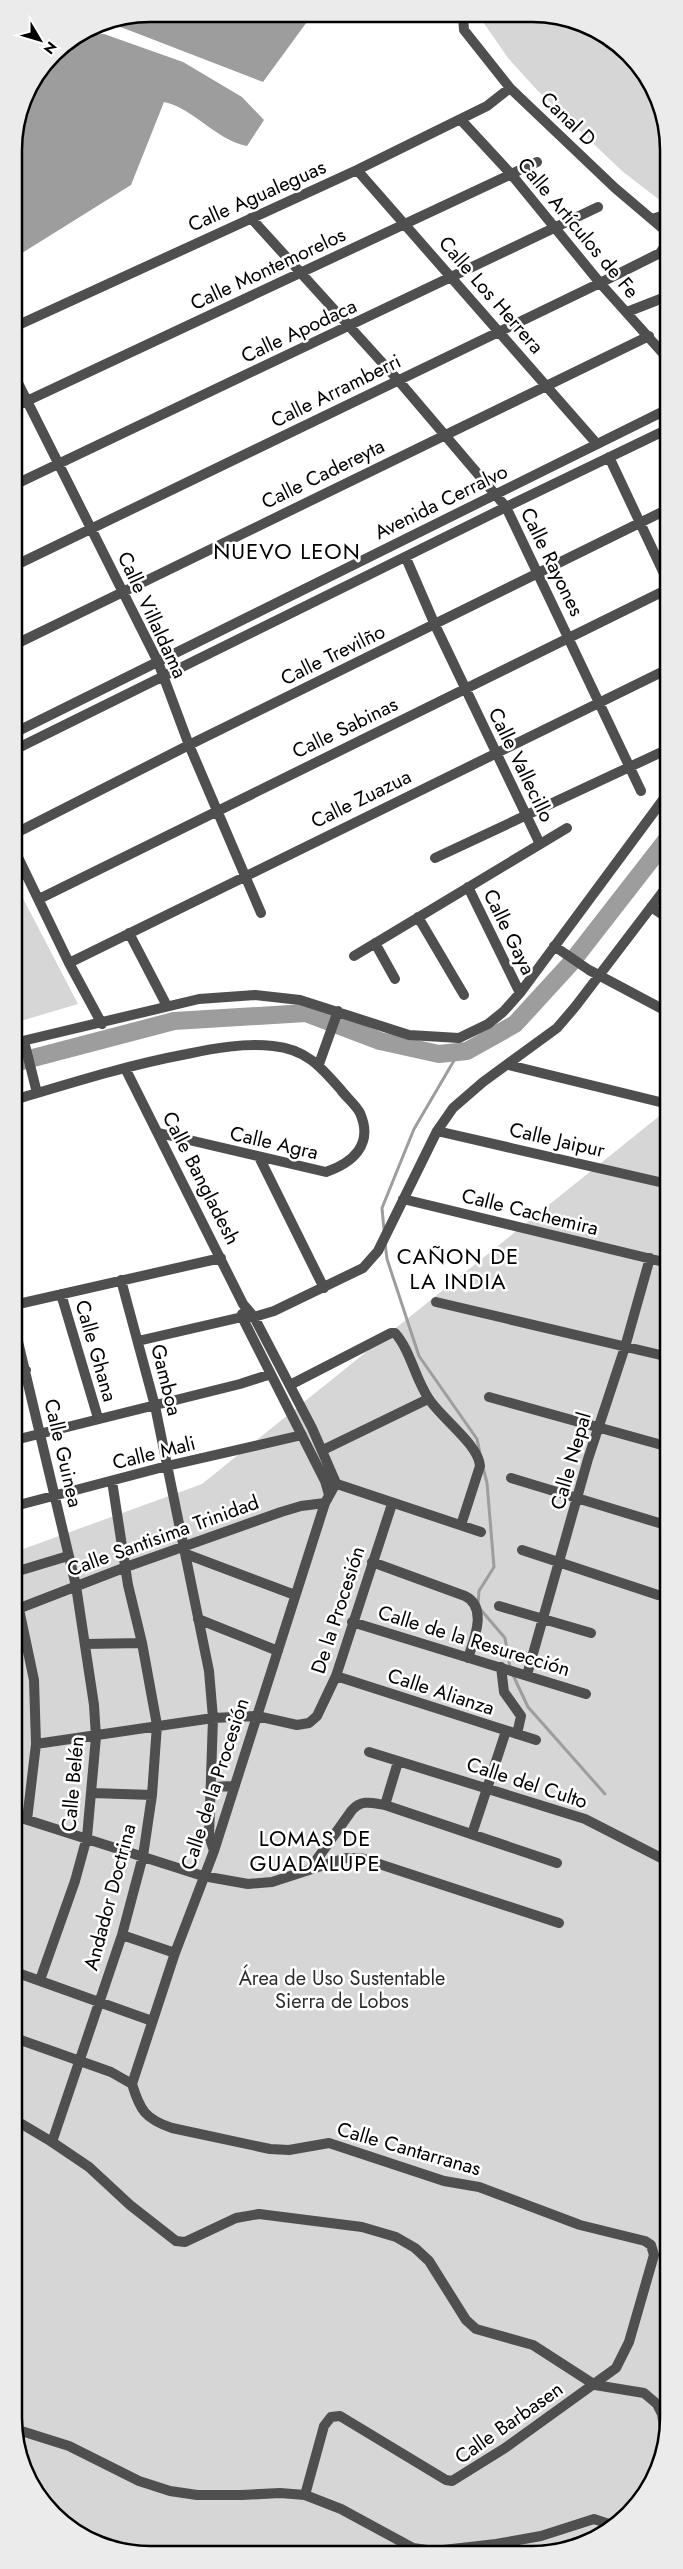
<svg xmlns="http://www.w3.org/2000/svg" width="683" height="2569" viewBox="0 0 683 2569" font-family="Jost,sans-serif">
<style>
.green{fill:#d6d6d6}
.water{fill:#9d9d9d}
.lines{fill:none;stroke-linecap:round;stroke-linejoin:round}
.stream{stroke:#9d9d9d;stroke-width:3}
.river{stroke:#9d9d9d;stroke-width:18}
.minor{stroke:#4f4f4f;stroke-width:10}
.tertiary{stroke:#4f4f4f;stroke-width:10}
.labels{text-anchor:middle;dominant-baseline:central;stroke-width:5;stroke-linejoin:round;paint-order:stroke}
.street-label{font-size:20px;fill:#000;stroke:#fff}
.park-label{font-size:20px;fill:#2d2d2d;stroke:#fff}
.quarter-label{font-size:22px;letter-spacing:1px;fill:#000;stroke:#fff}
.rim{fill:none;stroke:#000;stroke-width:2.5}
</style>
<rect width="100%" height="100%" fill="#fff"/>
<path class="green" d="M479,16h81l70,38 25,36 13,42v72l-2,1 -44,-34 -85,-81 -29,-32z
M14,881l64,123 -64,19z
M668,1109l1,1319 -10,43 -24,38 -34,28 -50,17 -428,-1 -41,-16 -34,-28 -33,-72v-885l187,-68z"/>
<path class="water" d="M150,14l162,1 -49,67 -145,-56 -16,-3z
M104,34l79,28 59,35 22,23 -17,26c-33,-7 -52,-37 -83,-44l-33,83 -117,73v-117l10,-43 30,-45 28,-18z"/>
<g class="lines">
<path class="stream" d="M384,1230l-2,-22 32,-79 45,-77
M385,1243l2,16 32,97 58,83 3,14
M478,1605l1,-14 15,-24 -7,-84 -4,-16
M481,1610l24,28 5,29
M513,1675l15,32 77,87"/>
<path class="river" d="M14,1063l160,-42 132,-8 74,28 59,13 28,-3 48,-27 55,-60 98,-126"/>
<path class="minor" d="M463,16l1,14 46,58 105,100 53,45
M461,120l50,54 89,109 68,76
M357,170l240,274
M251,218l147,162 108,127 135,284
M652,219l16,-5
M627,312l41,-16
M14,327l343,-157 130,-64 23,-18
M14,375l144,287 31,83 72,168
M14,407l523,-245
M609,457l59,125
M14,485l584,-278
M406,558l29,67 105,219
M14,566l586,-283 60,-30 8,-11
M14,645l635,-309
M14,733l654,-324
M14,750l492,-243 162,-78
M14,834l175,-89 479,-236
M14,849l55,114 33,61
M435,858l233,-109
M468,887l52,106
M39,899l629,-310
M651,907l17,11
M418,917l46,78
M129,933l38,73
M375,943l20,36
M554,946l35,24 79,42
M354,956l213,-128
M69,963l599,-294
M24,1041l13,52
M14,1043l185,-44 56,-4 45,5 109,35 50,3 29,-14 15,-12 17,-19 148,-200
M319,1064l19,-53
M509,1065l159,39
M125,1068l118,236 11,13 58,111 24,55 -11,20 -111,348 -39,102 -43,131
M14,1100c57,-17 114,-35 173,-46 28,-6 57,-11 86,-8 33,3 48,21 68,44 5,7 15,15 19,23 14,32 -8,50 -34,59l-167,-39
M437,1131l231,53
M260,1159l64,129
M403,1199l265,64
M121,1280l34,126 54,265 4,47 -4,118 5,15
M61,1294l37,124
M436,1302l233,55
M14,1305l207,-47
M242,1314v3l83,164 4,14
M15,1329l61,257 18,119 2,32 -9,100 -12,44 -35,99
M138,1341l104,-24h12l20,-6 89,-43 15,-17 59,-120 16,-23 30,-26 74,-54 18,-21 93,-122
M15,1373l11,-3
M290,1385l101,-52h4c16,18 20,46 34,66 13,20 50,46 51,67l-19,59
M489,1397l180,50
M15,1440l225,-56 31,-10
M323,1450l105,-51
M511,1478l158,48
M331,1482l150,50
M15,1506l152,-40 135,-31
M522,1550l136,45
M186,1554l109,41
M372,1562l93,34c23,11 9,44 3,62
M15,1572l53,-16
M499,1606l92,27
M19,1609l15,71 2,64 -9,76
M15,1610l111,-43 155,-55 20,-6 24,-3
M198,1619l80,32
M352,1622l234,72
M85,1644l57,-1
M501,1667l3,25 17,24 -4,18
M527,1675l61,-216 37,-112 25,-89
M336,1676l200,64
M36,1744l177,-26 44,-2 40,9 12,-2 8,-7 19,-40 56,-172
M369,1752l216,67 84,43
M212,1787l22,-1
M92,1793l60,2
M385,1805l13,-43
M15,1816l188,60 45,8 24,-2 74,-24h15l198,65
M472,1834l34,-103
M310,1869l42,-59c10,-11 20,-7 33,-5l172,58
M122,1935l53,18
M15,1972l137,49
M15,2038l96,34 21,12c8,26 13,35 40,44l98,21 19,1 40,-7 115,38 35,6 101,38 65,16 6,4 3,10 -25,87 -13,26 -111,80 -53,33 -6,-1 -106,-64 -9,1 -7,9 -19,69
M52,2142l70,-207 21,-79 9,-61 5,-70 -15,-82 -14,-58 -16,-104"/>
<path class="tertiary" d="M15,2120l37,22 37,25 41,38 46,36 9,1 51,-24 23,-4 103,13 34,10 19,11 14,13 37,59 10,9 57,16 62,40 49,8 13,11 5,10 4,26
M15,2429l54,17 70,35 31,10 27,4h45l38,-2 25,2 36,14 72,39 21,3 62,-7 45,-8 53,-17 21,7"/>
</g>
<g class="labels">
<g class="street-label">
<text transform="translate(568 119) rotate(44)">Canal D</text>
<text transform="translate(257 196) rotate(-24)">Calle Agualeguas</text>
<text transform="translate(578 228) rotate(50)">Calle Artículos de Fe</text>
<text transform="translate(268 269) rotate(-25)">Calle Montemorelos</text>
<text transform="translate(491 295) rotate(49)">Calle Los Herrera</text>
<text transform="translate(299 331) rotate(-25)">Calle Apodaca</text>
<text transform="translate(336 391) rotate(-26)">Calle Arramberri</text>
<text transform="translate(323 474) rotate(-26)">Calle Cadereyta</text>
<text transform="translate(441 502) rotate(-26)">Avenida Cerralvo</text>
<text transform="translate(552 562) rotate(64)">Calle Rayones</text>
<text transform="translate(152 615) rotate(65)">Calle Villaldama</text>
<text transform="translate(333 655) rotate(-26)">Calle Trevilño</text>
<text transform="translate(345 728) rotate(-26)">Calle Sabinas</text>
<text transform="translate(521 765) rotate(64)">Calle Vallecillo</text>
<text transform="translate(361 799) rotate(-26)">Calle Zuazua</text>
<text transform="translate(509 932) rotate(64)">Calle Gaya</text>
<text transform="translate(557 1140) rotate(13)">Calle Jaipur</text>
<text transform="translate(274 1143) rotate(13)">Calle Agra</text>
<text transform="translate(201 1178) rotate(63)">Calle Bangladesh</text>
<text transform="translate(530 1212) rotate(14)">Calle Cachemira</text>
<text transform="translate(96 1351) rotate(74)">Calle Ghana</text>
<text transform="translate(166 1380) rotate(76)">Gamboa</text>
<text transform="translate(63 1453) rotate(77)">Calle Guinea</text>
<text transform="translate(154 1453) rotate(-14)">Calle Mali</text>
<text transform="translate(571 1461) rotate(-74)">Calle Nepal</text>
<text transform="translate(163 1536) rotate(-20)">Calle Santisima Trinidad</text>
<text transform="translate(338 1610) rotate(-72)">De la Procesión</text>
<text transform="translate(474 1641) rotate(17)">Calle de la Resurección</text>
<text transform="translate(441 1692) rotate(18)">Calle Alianza</text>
<text transform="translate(527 1783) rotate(18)">Calle del Culto</text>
<text transform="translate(73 1784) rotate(-85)">Calle Belén</text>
<text transform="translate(215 1784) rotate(-72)">Calle de la Procesión</text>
<text transform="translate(110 1897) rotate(-75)">Andador Doctrina</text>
<text transform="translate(409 2149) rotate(16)">Calle Cantarranas</text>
<text transform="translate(509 2423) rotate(-35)">Calle Barbasen</text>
</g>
<g class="park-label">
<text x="342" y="1978">Área de Uso Sustentable<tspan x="342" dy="23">Sierra de Lobos</tspan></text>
</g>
<g class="quarter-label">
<text x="287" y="551">NUEVO LEON</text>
<text x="458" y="1256">CAÑON DE<tspan x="458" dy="25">LA INDIA</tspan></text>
<text x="315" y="1838">LOMAS DE<tspan x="315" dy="25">GUADALUPE</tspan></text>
</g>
</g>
<path d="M0 0H683V2569H0ZM150 22H532A128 128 0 0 1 660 150V2418A128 128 0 0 1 532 2546H150A128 128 0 0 1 22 2418V150A128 128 0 0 1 150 22Z" fill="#ebebeb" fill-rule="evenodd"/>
<path class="rim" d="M150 22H532A128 128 0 0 1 660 150V2418A128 128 0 0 1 532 2546H150A128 128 0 0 1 22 2418V150A128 128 0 0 1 150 22Z"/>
<g transform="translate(40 40) rotate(128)" stroke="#ffffff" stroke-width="4" paint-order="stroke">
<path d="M0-4L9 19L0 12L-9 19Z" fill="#000000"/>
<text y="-8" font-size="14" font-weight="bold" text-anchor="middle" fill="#000000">N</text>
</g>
</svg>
